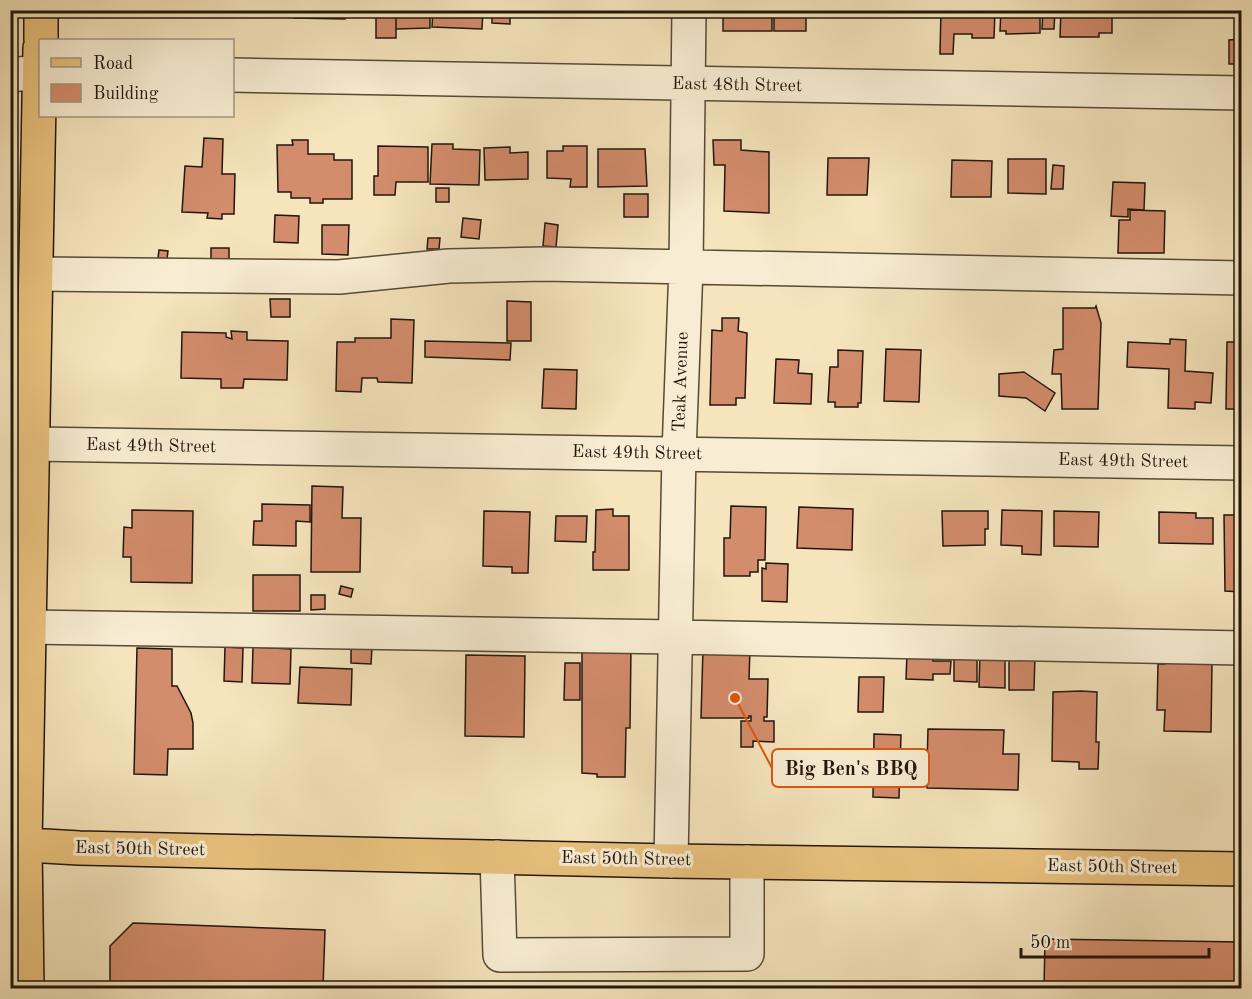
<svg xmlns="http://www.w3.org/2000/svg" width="1252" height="999" viewBox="0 0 1252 999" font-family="'Old Standard TT',serif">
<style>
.building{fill:#d38c6c;stroke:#21160c;stroke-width:1.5}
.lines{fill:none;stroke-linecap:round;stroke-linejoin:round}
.minor-casing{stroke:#564a38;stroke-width:36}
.major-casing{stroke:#21160c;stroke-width:36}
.minor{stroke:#f8edd3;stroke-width:33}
.major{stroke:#eac27e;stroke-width:33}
.labels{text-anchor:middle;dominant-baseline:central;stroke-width:6;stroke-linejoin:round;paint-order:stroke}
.street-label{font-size:18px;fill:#21160c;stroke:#f8edd3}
.leader{fill:none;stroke:#de560c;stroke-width:2}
.callout-dot{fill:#de560c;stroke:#f8edd3;stroke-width:2}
.callout{fill:#f8edd3;stroke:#de560c;stroke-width:2}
.callout-label{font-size:20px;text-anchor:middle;font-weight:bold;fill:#21160c}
</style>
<rect width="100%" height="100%" fill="#f5e4bc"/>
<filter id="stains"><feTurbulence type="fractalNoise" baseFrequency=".00333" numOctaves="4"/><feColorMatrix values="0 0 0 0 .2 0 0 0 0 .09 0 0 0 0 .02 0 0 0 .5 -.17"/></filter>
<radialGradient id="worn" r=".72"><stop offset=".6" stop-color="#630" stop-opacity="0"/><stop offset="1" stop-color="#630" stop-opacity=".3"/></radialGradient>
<path class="building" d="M295,10h50v9l-51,-1z
M376,10h20v28h-20z
M396,10h34v18l-34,1z
M433,10h50l-1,19 -50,-2z
M492,10h18v14l-18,-1z
M607,10h39v4h-39z
M723,10h49v21h-49z
M774,10h32v21h-32z
M941,10h54l-1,28h-22v-4h-18l-1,20h-13z
M1001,10h39v23l-34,1v-3h-6z
M1043,10h12l-1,19h-12z
M1061,10h51v23h-13v4h-39z
M1240,10h2v54h-13v-24l11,-1z
M204,138l19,1 -1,35h13l-1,40h-12v5l-15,-1 1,-5 -26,-1 3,-46 17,1z
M292,140h16v14h26v6h18v39h-29v4h-13v-5h-19v-6h-13l-1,-47h16z
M713,140h28v10l28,2v61l-45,-2 1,-46h-11z
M432,144h21v5l27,1 -1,35 -49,-1z
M378,146l50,1v35h-32l-1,13h-21v-19h4z
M563,146h24v41h-17l1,-8 -24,-1v-27h16z
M510,147v6l18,-1v27l-43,1 -1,-32z
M598,149h47l2,37 -49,1z
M828,158h41l-2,37h-40z
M1008,159h38v35l-38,-1z
M952,160l40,1 -1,36h-40z
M1053,165l11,1 -1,23h-12z
M1113,182l32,1 -1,27 -16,-1v8l-17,-1z
M436,188h13v14h-13z
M624,194h24v23h-24z
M1130,210l35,1 -1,42h-46l1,-33h11z
M275,215l24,1 -1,27 -24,-1z
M463,218l18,2 -2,19 -18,-2z
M545,223l13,2 -2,22 -13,-1z
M322,225h27l-1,30 -26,-1z
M428,238h12l-1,11h-12z
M211,248h18v11l-18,1z
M159,250l9,1 -1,8 -9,-1z
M270,299h20v18h-19z
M507,301l24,1v39h-24z
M1096,306l5,17 -3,86h-36l-1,-35h-9l2,-24 9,-1v-41h32z
M722,318h17l-1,13 9,2 -2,65h-9v7h-26l2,-75 10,1z
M391,319l23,1 -2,63 -34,-1 -1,-4h-15l-1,14 -25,-1 1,-49h18v-4h36z
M231,331l16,1v8l41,1 -1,39 -43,-1 -1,9h-22v-9l-40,-1 1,-46 44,1v4l6,2z
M1170,339l16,1 -1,31 28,2 -2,30 -16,-1v7l-27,-1 1,-39 -42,-2 1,-25 42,2z
M425,341l86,2 -1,17 -85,-3z
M1227,342h15v67h-16z
M886,349l35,1 -2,52 -35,-1z
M838,350l25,1 -2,52h-3v4h-23v-5h-7l2,-35h8z
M776,359l23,1 -1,13 14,1 -1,30 -37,-1z
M544,369l33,1 -1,39 -34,-1z
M1024,372l31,21 -10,18 -19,-13 -27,-2v-22z
M312,486l31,1 -1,31h19l-1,54h-49z
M262,504l48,1v17l-14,-1v25l-43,-1 1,-24h8z
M731,506l35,1 -1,53h-7v12h-8v4h-26v-38h6z
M799,507l54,2 -1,41 -55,-2z
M613,509v7h16v54h-36v-18h2l1,-42z
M132,510l61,1 -1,72 -61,-1v-25h-8l1,-30 8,1z
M1002,510l40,1 -1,44 -19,-1v-8l-21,-1z
M484,511l46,1 -2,61h-16v-6l-29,-1z
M942,511h46v18h-3v16l-42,1z
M1054,511l45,1 -1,35 -44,-1z
M1159,512l37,1v5h17v26l-54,-1z
M1224,515h18v77l-17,-1z
M556,516h31l-1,26 -31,-1z
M766,563l22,1 -1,38 -25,-1v-33l4,1z
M253,575h47v36h-47z
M341,586l12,3 -2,8 -12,-3z
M311,595h14v14l-14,1z
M225,647l18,1 -1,34 -18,-1z
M253,647l38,2 -1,35 -38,-1z
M351,647h21l-1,17 -20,-1z
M582,647h49l-1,81h-4l-1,49h-28v-3l-15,-1z
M137,648l35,1v37h5l14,27 2,10v26h-25l-1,26 -33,-1z
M703,648l47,1 -1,30h19l-1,38h-3v4h10v21l-21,-1v6h-12v-26h10v-5h-2v2h-48z
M980,653h25v35l-26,-1z
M907,654l26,1v6h18l-1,13h-17v6l-27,-1z
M954,654h23v28l-23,-1z
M1009,654l26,1 -1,35h-25z
M466,655l59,1 -1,81 -59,-1z
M1165,662l47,1 -1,69 -47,-1 1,-21h-8l1,-46h7z
M565,663h15v37h-16z
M300,667l52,2 -1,36 -53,-2z
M859,677h25l-1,35h-25z
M1081,691l16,1 -1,50h3l-1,27h-19v-7l-27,-1 1,-69z
M928,729l76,1 -1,24h16l-1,36 -91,-2v-4l-11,-1 1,-17h10z
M874,734l27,1 -2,63 -26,-1z
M133,923l192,7 -2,58h-213v-42z
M1045,939l197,3v46h-198z"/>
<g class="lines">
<g class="minor-casing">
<path id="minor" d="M10,75l30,-3
M232,75l1010,18
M37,274l302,3 110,-11 96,-2 697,14
M33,444l1209,19
M28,627l648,10 566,11
M497,857l3,98 247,-1v-92
M671,861l8,-408 7,-186 3,-257"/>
</g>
<g class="major-casing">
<path id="major" d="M41,40v-30
M10,844l69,4 592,13 571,8
M27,988l-2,-143 15,-797"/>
</g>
<use href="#minor" class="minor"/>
<use href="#major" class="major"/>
</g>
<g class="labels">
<g class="street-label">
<text transform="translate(737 85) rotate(1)">East 48th Street</text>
<text transform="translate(681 382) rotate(-88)">Teak Avenue</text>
<text transform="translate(151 446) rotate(1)">East 49th Street</text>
<text transform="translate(637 453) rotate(1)">East 49th Street</text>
<text transform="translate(1123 461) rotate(1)">East 49th Street</text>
<text transform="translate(140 849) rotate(1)">East 50th Street</text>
<text transform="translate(626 859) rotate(1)">East 50th Street</text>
<text transform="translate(1112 867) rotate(1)">East 50th Street</text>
</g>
</g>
<path class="leader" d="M735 698L772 768"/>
<circle class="callout-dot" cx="735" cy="698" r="6"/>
<rect class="callout" x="772" y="749" width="157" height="38" rx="6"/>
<g class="callout-label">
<text x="851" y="775">Big Ben's BBQ</text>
</g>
<rect width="1252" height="999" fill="none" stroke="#f5e4bc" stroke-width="36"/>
<rect x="12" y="12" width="1228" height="975" fill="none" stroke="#21160c" stroke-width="3"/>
<rect x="18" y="18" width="1216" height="963" fill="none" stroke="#21160c" stroke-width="1.5"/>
<rect x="39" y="39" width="195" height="78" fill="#f8edd3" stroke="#a29783" stroke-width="1.5"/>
<rect x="51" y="58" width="30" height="9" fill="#eac27e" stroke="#a29783" stroke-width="1.5"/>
<text x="93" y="69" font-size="18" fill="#21160c">Road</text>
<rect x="51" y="84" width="30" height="18" fill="#d38c6c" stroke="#a29783" stroke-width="1.5"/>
<text x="93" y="99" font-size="18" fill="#21160c">Building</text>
<path d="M1021 948v9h188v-9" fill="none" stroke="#21160c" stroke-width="3"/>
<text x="1030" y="948" font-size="18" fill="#21160c" stroke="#f8edd3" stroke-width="4.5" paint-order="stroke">50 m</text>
<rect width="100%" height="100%" filter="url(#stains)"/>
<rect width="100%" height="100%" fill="url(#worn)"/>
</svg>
